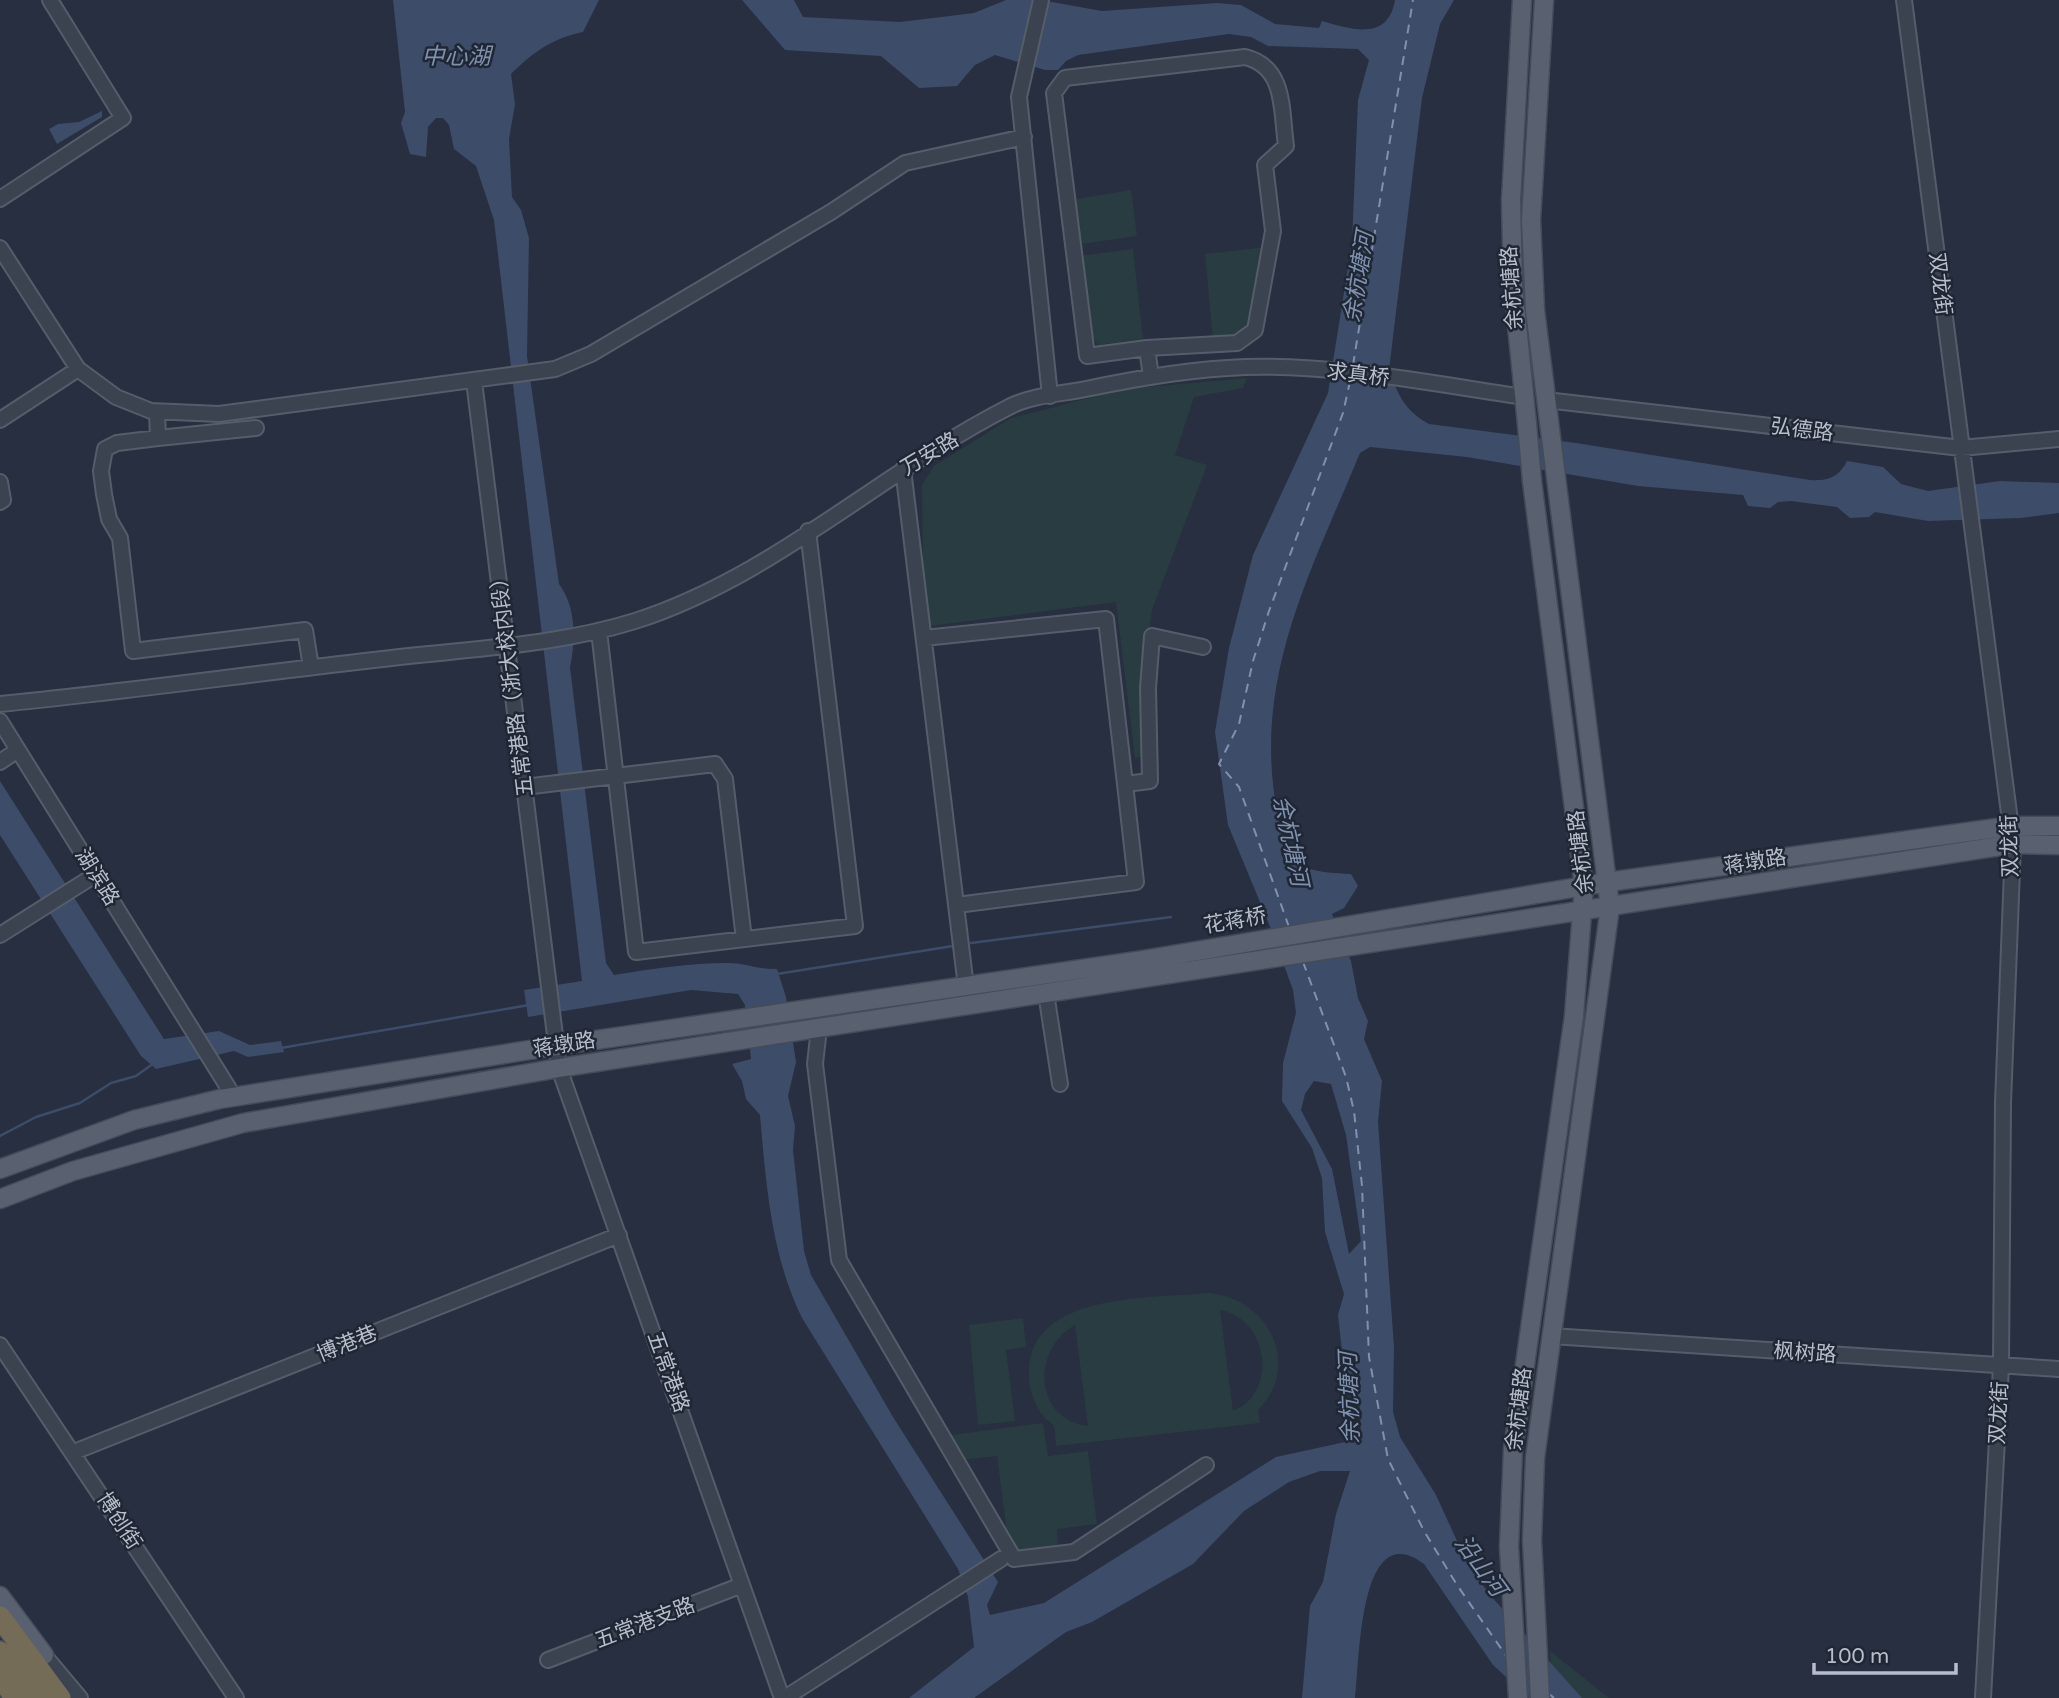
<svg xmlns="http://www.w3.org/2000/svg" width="2059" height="1698" viewBox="0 0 2059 1698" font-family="'Varela Round','Noto Sans SC',sans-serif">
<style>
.green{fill:#293c41;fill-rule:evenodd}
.water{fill:#3d4c68;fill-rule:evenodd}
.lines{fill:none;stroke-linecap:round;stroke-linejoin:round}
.stream{stroke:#3d4c68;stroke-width:2.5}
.ferry{stroke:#8091b0;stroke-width:2;stroke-dasharray:9 7;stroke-linecap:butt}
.minor-casing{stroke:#565d6a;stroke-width:18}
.major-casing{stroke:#444b59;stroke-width:21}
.highway-casing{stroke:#424a57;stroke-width:24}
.minor{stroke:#3b4250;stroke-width:14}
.major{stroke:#596170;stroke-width:18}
.highway{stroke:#756c58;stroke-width:21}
.major-bridge-casing{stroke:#444b59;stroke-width:21;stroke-linecap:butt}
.major-bridge{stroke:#596170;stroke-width:18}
.labels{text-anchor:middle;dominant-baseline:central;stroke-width:5;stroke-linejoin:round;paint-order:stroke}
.street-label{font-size:21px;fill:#b7bdca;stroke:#1f2735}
.water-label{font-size:23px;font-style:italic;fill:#8091b0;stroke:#1f2735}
</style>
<rect width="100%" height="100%" fill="#272f40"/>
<path class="green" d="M1131,190l6,46 -55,8 -6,-45z
M1266,247l-14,78 -14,12 -25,3 -8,-86z
M1133,249l10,90 -45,6 -10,-14 -9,-75z
M1247,378l-4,10 -49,9 -19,58 32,10 -55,145 -12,83 5,62 -10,3 -19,-156 -186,24 -7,-49 -1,-92 12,-19 77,-48 114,-29z
M1209,1293c59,5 94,72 49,117l2,13 -204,23c-1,-6 0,-16 -3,-21 -2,-3 -6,-4 -8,-7 -9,-10 -15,-25 -16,-39 -6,-88 122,-80 180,-86zM1220,1310c47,8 60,81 13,101zM1075,1325l13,101h-1c-54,-8 -55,-77 -12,-101z
M1023,1318l3,29 -20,3 9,71 -37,4 -9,-100z
M1043,1423l5,33 40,-5 9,73 -40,5 1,17 -42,5 -8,-11 -11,-84 -36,4 -8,-11 -2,-14z
M1550,1651l59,47h-56z"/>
<path class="water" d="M393,0h206l-16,32c-30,6 -50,20 -72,42l4,30 -6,35 3,58 9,13 8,28 -2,118 32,228c17,22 17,57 11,83l36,296 8,12c38,-6 75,-12 114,-12 17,0 32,7 49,6l9,28 10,65 -8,34 7,30 -2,24 11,101 7,24 82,142 105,165 -11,23 3,10 54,-12 232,-146 83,-18 2,-3 -1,-28 -17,-48 -5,-45 6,-21 -19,-62 -3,-54 -10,-30 -30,-47 1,-38 13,-50 -3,-23 -24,-66 -41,-99 -13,-93 14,-84 24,-93 75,-162 24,-151 6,-142 11,-40 -11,-11 -90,-3 -17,-9 -22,-3 -151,21 -12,6 -8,9h-13l-50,-15 -20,10 -18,21 -38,2 -38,-32 -96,-6 -43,-50h52l9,17 97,5 74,-9 32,-13h35l61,11 115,-8 24,2 34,19 44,4 3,-7c31,9 66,20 73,-21h59l-14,24 -18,74 -33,272c9,25 16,41 40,54l147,19 234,37c18,1 28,-2 37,-19l36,6 18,17 27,7 72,-10 59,2v30l-38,5 -93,3 -53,-9 -6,5 -19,1 -13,-11 -46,-6 -13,1 -8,6 -22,-2 -5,-11 -105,-9 -171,-29 -97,-10 -10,6c-49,119 -108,225 -83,358 4,17 6,43 22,53 14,9 36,9 52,10l7,12 -14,22 -12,6 19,47 7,37 10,23 -4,18 18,42 -4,41 16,225 -1,65 7,25 36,58 32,70 22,30 92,103h-53l-36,-33 -69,-101c-66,-50 -64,100 -69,134h-53l8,-92 13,-24 13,-68 14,-43h-30l-31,11 -45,29 -51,53 -101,58 -26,10 -92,66h-65l65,-51 -6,-50 -10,-28 -156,-251c-31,-63 -36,-134 -42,-203l-14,-16 -4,-18 -10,-17 19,-5 -6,-54 -7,-11 -47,-4 -163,27 -4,-27 58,-9 -88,-761 -18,-54 -22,-17 -5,-24 -6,-7h-7l-8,9 -2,30 -16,-3 -9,-31 4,-11zM1314,1081l17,3 15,51 15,106 -12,13 -17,-85 -31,-59 4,-16z
M102,111v6l-45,27 -8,-15 9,-5 21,-2z
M0,781l164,258 55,-8 31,14 31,-4 3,11 -36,5 -14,-6 -78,18 -15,-13 -141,-221z"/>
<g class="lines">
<path class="stream" d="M971,943l200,-26
M777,974l176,-28
M281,1048l248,-43
M0,1136l36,-19 44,-14 31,-20 25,-7 18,-13"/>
<path class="ferry" d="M1353,365l60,-365
M1289,927l-50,-140 -20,-23 20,-40 14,-63 16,-50 74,-198 8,-36
M1303,962l43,115 8,34 8,75 7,171 19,102 36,72 33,54 50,72
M1548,1693l6,5"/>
<g class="minor-casing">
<path id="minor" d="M1041,0l-22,97 31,299
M1904,0l109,844 -10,259 -2,263 -18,332
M0,199l123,-81 -73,-118
M0,248l78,121 38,28 35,14 68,3 336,-45 36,-15 240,-142 74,-49 119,-26
M1147,348l90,-5 18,-13 18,-99 -8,-66 21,-19c-5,-36 0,-79 -41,-89l-180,21 -11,15 33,263 60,-8 4,29
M474,381l85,687 223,630
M1546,400l415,48 98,-9
M157,413l1,25 -41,5 -12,6 -4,22 3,23 5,25 11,19 13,113 172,-21 6,37
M0,420l78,-51
M158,438l98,-10
M903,469l63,518
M0,482l3,18 -3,2
M599,631l37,321 219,-26 -47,-395
M924,638l182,-19 19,165
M0,704c125,-12 249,-30 374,-44 86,-11 178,-13 261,-39 138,-44 246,-149 374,-214 22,-12 53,-13 77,-18 52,-11 106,-20 159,-22 88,-3 191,17 279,30
M0,721l234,376
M0,762l18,-12
M524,787l191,-23 10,15 19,160
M957,905l179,-23 -11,-98 25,-3 -2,-93 4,-52 51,11
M0,935l95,-60
M1046,993l14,91
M819,1028l-4,36 24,196 175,299 60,-7 132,-87
M1551,1336l508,33
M0,1345l236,353
M74,1452l545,-217
M44,1655l36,43
M548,1660l194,-75
M785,1698l216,-139"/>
</g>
<g class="major-casing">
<path id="major" d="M1522,0l-11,201 2,85 14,138
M0,1169l134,-49 86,-21 335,-53 589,-86 464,-78 403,-56h48
M0,1199l73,-28 170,-48 316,-55 1454,-224 46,1
M0,1596l44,59
M1518,1698l-9,-151 4,-97 61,-434 10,-130 -52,-405
M1540,1698l-8,-158 3,-82 75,-551 -75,-597 -4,-90 13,-220"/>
</g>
<g class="highway-casing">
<path id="highway" d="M0,1617l60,81
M0,1652l37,46
M0,1675l15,23"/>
</g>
<use href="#minor" class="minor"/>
<use href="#major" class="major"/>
<use href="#highway" class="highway"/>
<g class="major-bridge-casing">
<path id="major-bridge" d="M1527,424l5,57"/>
</g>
<use href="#major-bridge" class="major-bridge"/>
</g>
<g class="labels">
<g class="street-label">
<text transform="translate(1940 284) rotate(83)">双龙街</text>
<text transform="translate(1512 288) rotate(-94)">余杭塘路</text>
<text transform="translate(1358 375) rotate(7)">求真桥</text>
<text transform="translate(1802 430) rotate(7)">弘德路</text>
<text transform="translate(930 454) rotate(-31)">万安路</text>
<text transform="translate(512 682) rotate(-97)">五常港路（浙大校内段）</text>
<text transform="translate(2010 846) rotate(-92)">双龙街</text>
<text transform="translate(1581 852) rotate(-97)">余杭塘路</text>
<text transform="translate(1755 862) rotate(-9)">蒋墩路</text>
<text transform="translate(97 877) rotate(58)">湖滨路</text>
<text transform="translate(1235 921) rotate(-10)">花蒋桥</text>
<text transform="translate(564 1045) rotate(-9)">蒋墩路</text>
<text transform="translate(347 1344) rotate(-22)">博港巷</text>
<text transform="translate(1805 1353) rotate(4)">枫树路</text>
<text transform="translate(668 1372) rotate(70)">五常港路</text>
<text transform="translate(1519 1409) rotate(-83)">余杭塘路</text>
<text transform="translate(1999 1413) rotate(-87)">双龙街</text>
<text transform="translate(119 1521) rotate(57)">博创街</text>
<text transform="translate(645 1623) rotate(-21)">五常港支路</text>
</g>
<g class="water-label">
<text x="456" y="57">中心湖</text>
<text transform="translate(1359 277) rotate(-81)">余杭塘河</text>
<text transform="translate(1290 841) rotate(78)">余杭塘河</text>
<text transform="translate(1350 1398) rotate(-92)">余杭塘河</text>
<text transform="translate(1480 1566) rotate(54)">沿山河</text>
</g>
</g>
<path d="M1814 1663v10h142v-10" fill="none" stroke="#b7bdca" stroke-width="3.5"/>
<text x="1825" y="1663" font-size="21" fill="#b7bdca" stroke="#1f2735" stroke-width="5" paint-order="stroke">100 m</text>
</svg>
